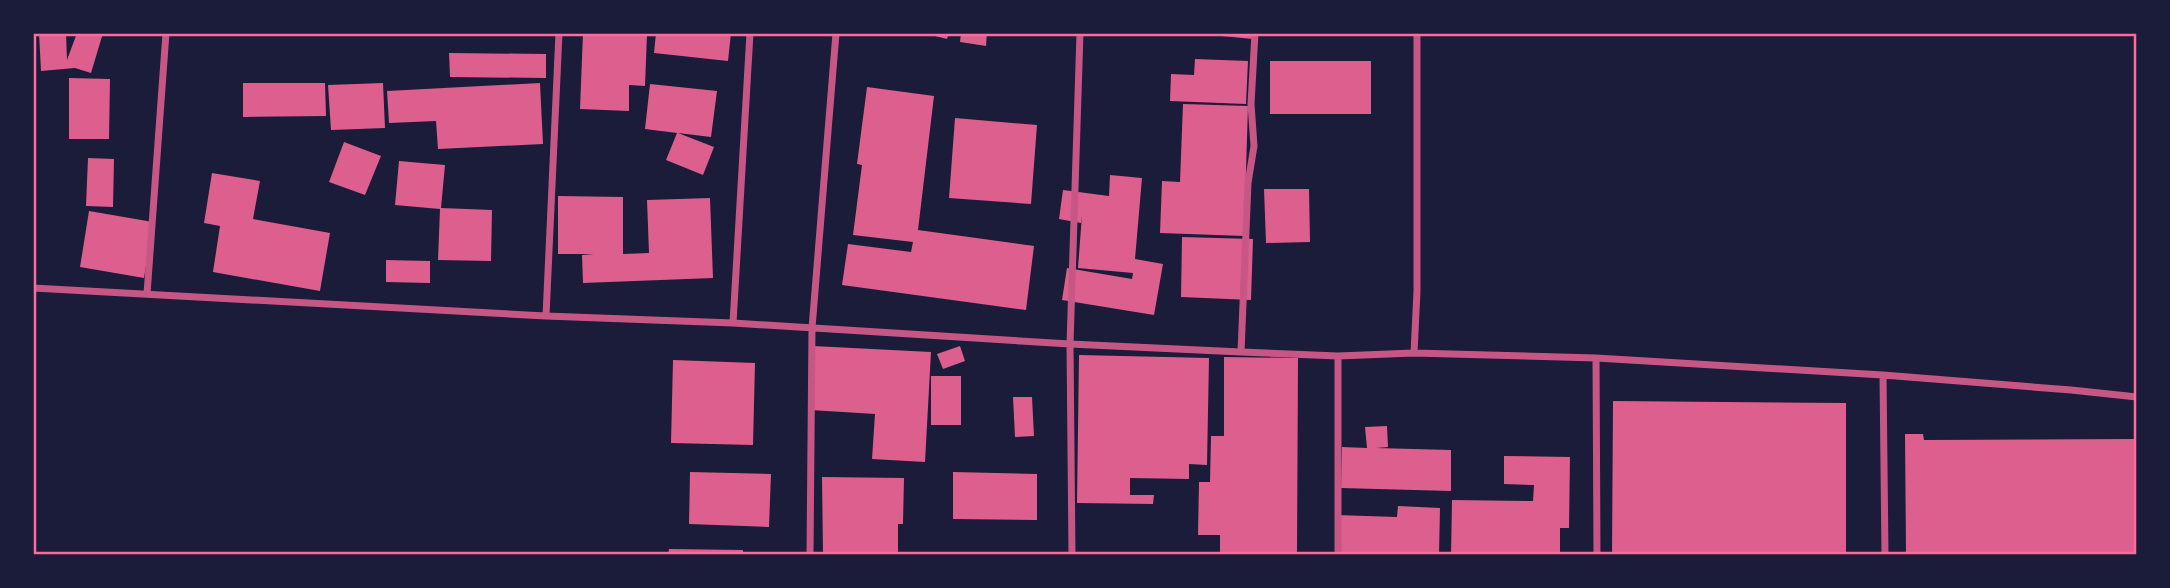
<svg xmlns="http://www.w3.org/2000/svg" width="2170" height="588" viewBox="0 0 2170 588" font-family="'Roboto Condensed',sans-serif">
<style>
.building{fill:#dd5f8e}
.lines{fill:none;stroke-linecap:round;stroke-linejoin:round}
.minor{stroke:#c65784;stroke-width:7}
.neatline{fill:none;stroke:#ff6b9d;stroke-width:2.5}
</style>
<rect width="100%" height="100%" fill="#1b1b3a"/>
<path class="building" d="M39,33h27l1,27 10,-27h26l-12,40 -16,-5 -34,3z
M583,33l64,1 -2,52 -16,-1v26l-49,-2z
M656,33h75l-3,28 -74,-8z
M923,33h26l-2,6z
M961,33h26l-1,13 -26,-4z
M1211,33h43l-1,6 -42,-4z
M449,53l97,1v24l-96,-1z
M1195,59l53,2 -2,43 -76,-3 1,-27 23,1z
M1270,61h101v53h-101z
M69,78l41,1 -1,60h-40z
M243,83h82l1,33 -83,1z
M383,83l2,45 -54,2 -3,-45z
M540,83l3,61 -105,5 -2,-28 -47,2 -2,-32z
M650,84l67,7 -6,46 -33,-4 36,14 -11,28 -37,-15 11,-27 -32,-4z
M867,87l67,9 -16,134 116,16 -8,64 -184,-25 6,-41 63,8 2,-10 -60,-7 9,-70 -5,-1z
M1183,104l65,2 -4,130 -84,-3 2,-52 18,1z
M955,118l82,7 -6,79 -82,-6z
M344,142l37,14 -16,39 -36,-13z
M88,158l26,1 -1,48 -27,-1z
M399,161l46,4 -4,43 51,2 -1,51 -53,-1 2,-51 -45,-4z
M212,173l48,8 -7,38 77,14 -10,58 -107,-19 7,-46 -16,-3z
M1110,175l32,3 -7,81 28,5 -9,51 -92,-15 5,-32 65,11 1,-6 -55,-5 4,-53 -1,8 -22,-4 4,-29 46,6z
M1264,189h45l1,53 -44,1z
M558,196l65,1v57l26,-1 -2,-53 63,-2 3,80 -130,5 -1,-28 12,-1h-36z
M89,211l64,11 -9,56 -64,-11z
M1182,237l71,2 -2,61 -70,-3z
M386,260l44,1v22l-44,-1z
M813,346l118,6 -6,110 -53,-3 3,-45 -65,-4z
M960,346l5,15 -22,8 -6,-15z
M1079,355l130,3 -2,107 -18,-1v15l-59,-1v17h24l-1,9 -76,-1z
M1224,357l74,1 -1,197h-77v-20h-22l1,-53h11l1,-46h13z
M673,360l82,3 -2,82 -82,-2z
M931,376h30v49h-30z
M1013,397h19l2,39 -19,1z
M1613,401l233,2v152h-234z
M1387,426l1,21 -12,1 75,2v41l-110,-3 1,-41 25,1 -2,-21z
M1905,434h18l1,6 213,-1v116h-231z
M1504,456l66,1 -1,71h-9v27h-109l1,-55 81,1 1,-16 -30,-1z
M690,472l81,2 -2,53 -80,-3z
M953,472l84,2v46l-84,-1z
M822,477l82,1 -1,46h-5v31h-75z
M1398,506l42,2 -1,47 -104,-3 1,-37 61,2z
M669,549l74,1v5h-75z"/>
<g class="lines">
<path class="minor" d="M33,288l513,28 187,7 337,21 171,8 97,4 76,-3 182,5 287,17 188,15 66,7
M147,294l19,-261
M546,316l13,-283
M733,323l17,-290
M1241,352l7,-169 6,-37 -3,-42 4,-71
M1414,353l3,-62v-258
M1338,356v199
M1596,358l1,197
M1883,375l2,180
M810,555l2,-227 24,-295
M1072,555l-2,-211 10,-311"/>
</g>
<rect width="2170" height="588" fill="none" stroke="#1b1b3a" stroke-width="70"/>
<rect x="35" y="35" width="2100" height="518" class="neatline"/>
</svg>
